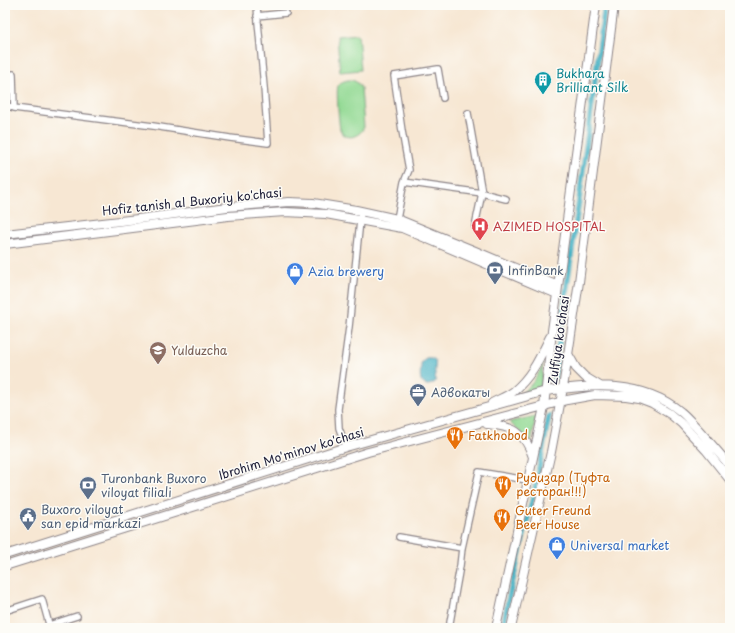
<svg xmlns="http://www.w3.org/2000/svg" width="735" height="633" viewBox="0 0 735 633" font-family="'Playpen Sans',sans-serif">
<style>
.green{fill:#92d993;stroke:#5a7e67}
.water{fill:#45b0c3;stroke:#34697f}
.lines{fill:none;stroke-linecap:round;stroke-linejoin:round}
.canal{stroke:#45b0c3;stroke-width:5.5}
.street-casing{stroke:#8c8487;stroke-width:8}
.secondary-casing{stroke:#8c8487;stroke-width:10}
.street{stroke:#fff;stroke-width:5.5}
.secondary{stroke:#fff;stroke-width:8}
.labels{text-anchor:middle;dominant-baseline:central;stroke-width:3;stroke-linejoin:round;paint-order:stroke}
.culture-label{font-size:12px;fill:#0d838f;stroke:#fdfcf7;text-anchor:start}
.street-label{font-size:12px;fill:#22223b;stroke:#fdfcf7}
.health-label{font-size:12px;fill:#be3a42;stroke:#fdfcf7;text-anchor:start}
.service-label{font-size:12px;fill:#4e5e75;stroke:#fdfcf7;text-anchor:start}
.shop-label{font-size:12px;fill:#366cbe;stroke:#fdfcf7;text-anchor:start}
.education-label{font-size:12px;fill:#785e54;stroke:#fdfcf7;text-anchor:start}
.food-label{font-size:12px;fill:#c56008;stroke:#fdfcf7;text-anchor:start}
</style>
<rect width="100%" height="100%" fill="#fdfcf7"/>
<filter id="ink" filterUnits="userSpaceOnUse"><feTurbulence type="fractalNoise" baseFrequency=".025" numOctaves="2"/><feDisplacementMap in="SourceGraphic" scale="8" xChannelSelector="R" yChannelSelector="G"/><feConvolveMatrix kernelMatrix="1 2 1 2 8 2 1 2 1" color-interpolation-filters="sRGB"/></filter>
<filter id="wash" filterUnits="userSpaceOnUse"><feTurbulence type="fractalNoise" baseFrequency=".012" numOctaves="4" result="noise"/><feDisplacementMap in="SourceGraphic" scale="16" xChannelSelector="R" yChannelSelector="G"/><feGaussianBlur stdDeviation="0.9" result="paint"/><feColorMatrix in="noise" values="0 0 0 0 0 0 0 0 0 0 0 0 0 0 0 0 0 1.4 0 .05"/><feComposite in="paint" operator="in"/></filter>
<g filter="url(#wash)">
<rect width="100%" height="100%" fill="#f7e7d3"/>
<path class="green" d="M358,34l3,36 -21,2 -3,-36z
M348,80c7,0 10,2 13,8l3,39c-4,10 -19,15 -24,2 -1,-4 -4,-39 -2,-43 2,-4 6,-5 10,-6z
M543,363l-2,25 -19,5c12,-10 15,-16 21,-30z
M536,416l-5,27 -12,-12 -10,-9z"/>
<path class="water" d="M426,358c14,-2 8,8 9,15 0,4 2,6 -1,10 -2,1 -4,2 -6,2 -11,0 -7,-15 -7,-21l1,-3z"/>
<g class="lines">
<path class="canal" d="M554,378l26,-185 25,-188
M503,628l5,-27 28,-117 13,-68"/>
</g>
</g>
<g filter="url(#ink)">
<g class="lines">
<g class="street-casing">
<path id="street" d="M257,16l29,-3
M13,74l1,34 139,18 77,12 38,5 -4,-56 -6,-65 -1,-17
M5,105l9,3
M468,113l14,80 -7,33
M404,182l78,11 24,6
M397,219l7,-37 5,-12 -7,-39 -8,-55 44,-7 5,29
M346,447l-7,-19 -1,-19 11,-82 12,-116
M399,537l63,11
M5,611l37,-12 8,29
M49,625l28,-9
M449,628l11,-62 2,-18 17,-76 48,8"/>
</g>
<g class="secondary-casing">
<path id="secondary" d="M5,234l133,-15 89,-12 62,-5 24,1 43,7 41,9 78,32 83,35
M5,244l223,-28 57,-4 41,2 76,14 155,66
M568,354l8,14 9,9 15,9
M492,403c7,-4 16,-7 22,-12 18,-15 26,-34 36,-54
M487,424c25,2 38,8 46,33
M5,555l341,-108 200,-56c46,-7 97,-11 135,21 5,4 10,10 15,15 12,13 23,26 34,39
M5,566l363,-114 199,-52 28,-5 31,1 13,2 13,5 18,11 12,10 24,26 24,30
M496,628l48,-221 8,-76 44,-326
M511,628l40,-176 12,-64 16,-106 35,-277"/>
</g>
<use href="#street" class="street"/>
<use href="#secondary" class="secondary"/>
</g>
</g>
<defs>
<g id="building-pin" transform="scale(0.9)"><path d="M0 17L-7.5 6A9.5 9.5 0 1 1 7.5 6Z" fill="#0f9aa8" stroke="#fdfcf7"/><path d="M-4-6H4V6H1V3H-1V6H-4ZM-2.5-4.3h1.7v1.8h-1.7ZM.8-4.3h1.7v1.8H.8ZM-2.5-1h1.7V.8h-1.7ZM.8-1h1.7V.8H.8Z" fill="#fff"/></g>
<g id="hospital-pin" transform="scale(0.9)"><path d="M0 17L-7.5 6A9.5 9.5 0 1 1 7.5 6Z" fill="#e0444e" stroke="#fdfcf7"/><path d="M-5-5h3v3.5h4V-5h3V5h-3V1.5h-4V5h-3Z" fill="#fff"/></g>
<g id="bank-pin" transform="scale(0.9)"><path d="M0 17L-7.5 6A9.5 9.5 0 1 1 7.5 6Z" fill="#5c6f8a" stroke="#fdfcf7"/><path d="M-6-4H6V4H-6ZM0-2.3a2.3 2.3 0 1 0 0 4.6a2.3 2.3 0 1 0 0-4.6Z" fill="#fff"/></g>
<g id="shop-pin" transform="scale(0.9)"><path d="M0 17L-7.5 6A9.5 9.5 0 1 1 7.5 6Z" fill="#3f7fe0" stroke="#fdfcf7"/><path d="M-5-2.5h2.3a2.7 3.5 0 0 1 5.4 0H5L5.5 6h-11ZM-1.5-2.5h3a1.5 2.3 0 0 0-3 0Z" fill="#fff"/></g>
<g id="school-pin" transform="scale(0.9)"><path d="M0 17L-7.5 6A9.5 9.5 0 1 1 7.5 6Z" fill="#8d6e63" stroke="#fdfcf7"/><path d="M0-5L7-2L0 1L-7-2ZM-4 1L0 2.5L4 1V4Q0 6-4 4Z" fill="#fff"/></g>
<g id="office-pin" transform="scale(0.9)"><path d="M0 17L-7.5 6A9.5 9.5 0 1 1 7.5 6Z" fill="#5c6f8a" stroke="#fdfcf7"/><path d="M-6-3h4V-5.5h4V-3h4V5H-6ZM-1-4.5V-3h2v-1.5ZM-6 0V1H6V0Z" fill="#fff"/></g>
<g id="restaurant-pin" transform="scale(0.9)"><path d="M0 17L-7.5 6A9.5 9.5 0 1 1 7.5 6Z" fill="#e8710a" stroke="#fdfcf7"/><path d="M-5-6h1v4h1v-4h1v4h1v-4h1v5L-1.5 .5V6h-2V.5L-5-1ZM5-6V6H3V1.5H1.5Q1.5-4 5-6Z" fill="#fff"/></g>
<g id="civic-pin" transform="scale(0.9)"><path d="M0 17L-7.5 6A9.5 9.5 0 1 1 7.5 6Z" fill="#5c6f8a" stroke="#fdfcf7"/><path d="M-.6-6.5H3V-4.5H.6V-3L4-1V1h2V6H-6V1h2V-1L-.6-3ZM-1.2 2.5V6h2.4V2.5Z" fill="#fff"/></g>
</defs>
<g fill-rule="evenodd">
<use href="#building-pin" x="543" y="80"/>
<use href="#hospital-pin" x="480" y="226"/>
<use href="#bank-pin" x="495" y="270"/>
<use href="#shop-pin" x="295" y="271"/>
<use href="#school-pin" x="158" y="350"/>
<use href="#office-pin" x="418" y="392"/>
<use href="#restaurant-pin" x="455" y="435"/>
<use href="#restaurant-pin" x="503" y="484"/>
<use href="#bank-pin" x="88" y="485"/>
<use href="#civic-pin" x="28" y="516"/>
<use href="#restaurant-pin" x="502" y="517"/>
<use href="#shop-pin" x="557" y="545"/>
</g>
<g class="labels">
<g class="culture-label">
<text x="556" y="73">Bukhara<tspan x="556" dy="14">Brilliant Silk</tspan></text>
</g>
<g class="street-label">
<text transform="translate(192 201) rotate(-6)">Hofiz tanish al Buxoriy ko'chasi</text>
<text transform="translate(558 340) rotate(-82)">Zulfiya ko'chasi</text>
<text transform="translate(291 453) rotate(-17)">Ibrohim Mo'minov ko'chasi</text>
</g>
<g class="health-label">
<text x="493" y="226">AZIMED HOSPITAL</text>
</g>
<g class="service-label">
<text x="508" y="270">InfinBank</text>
<text x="431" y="392">Адвокаты</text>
<text x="101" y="478">Turonbank Buxoro<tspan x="101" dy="14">viloyat filiali</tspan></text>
<text x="41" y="509">Buxoro viloyat<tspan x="41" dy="14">san epid markazi</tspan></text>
</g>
<g class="shop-label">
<text x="308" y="271">Azia brewery</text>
<text x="570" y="545">Universal market</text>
</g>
<g class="education-label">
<text x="171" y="350">Yulduzcha</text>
</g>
<g class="food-label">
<text x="468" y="435">Fatkhobod</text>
<text x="516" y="477">Рудизар (Туфта<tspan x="516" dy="14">ресторан!!!)</tspan></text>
<text x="515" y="510">Guter Freund<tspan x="515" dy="14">Beer House</tspan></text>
</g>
</g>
<rect width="735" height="633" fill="none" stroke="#fdfcf7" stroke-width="20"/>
</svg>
